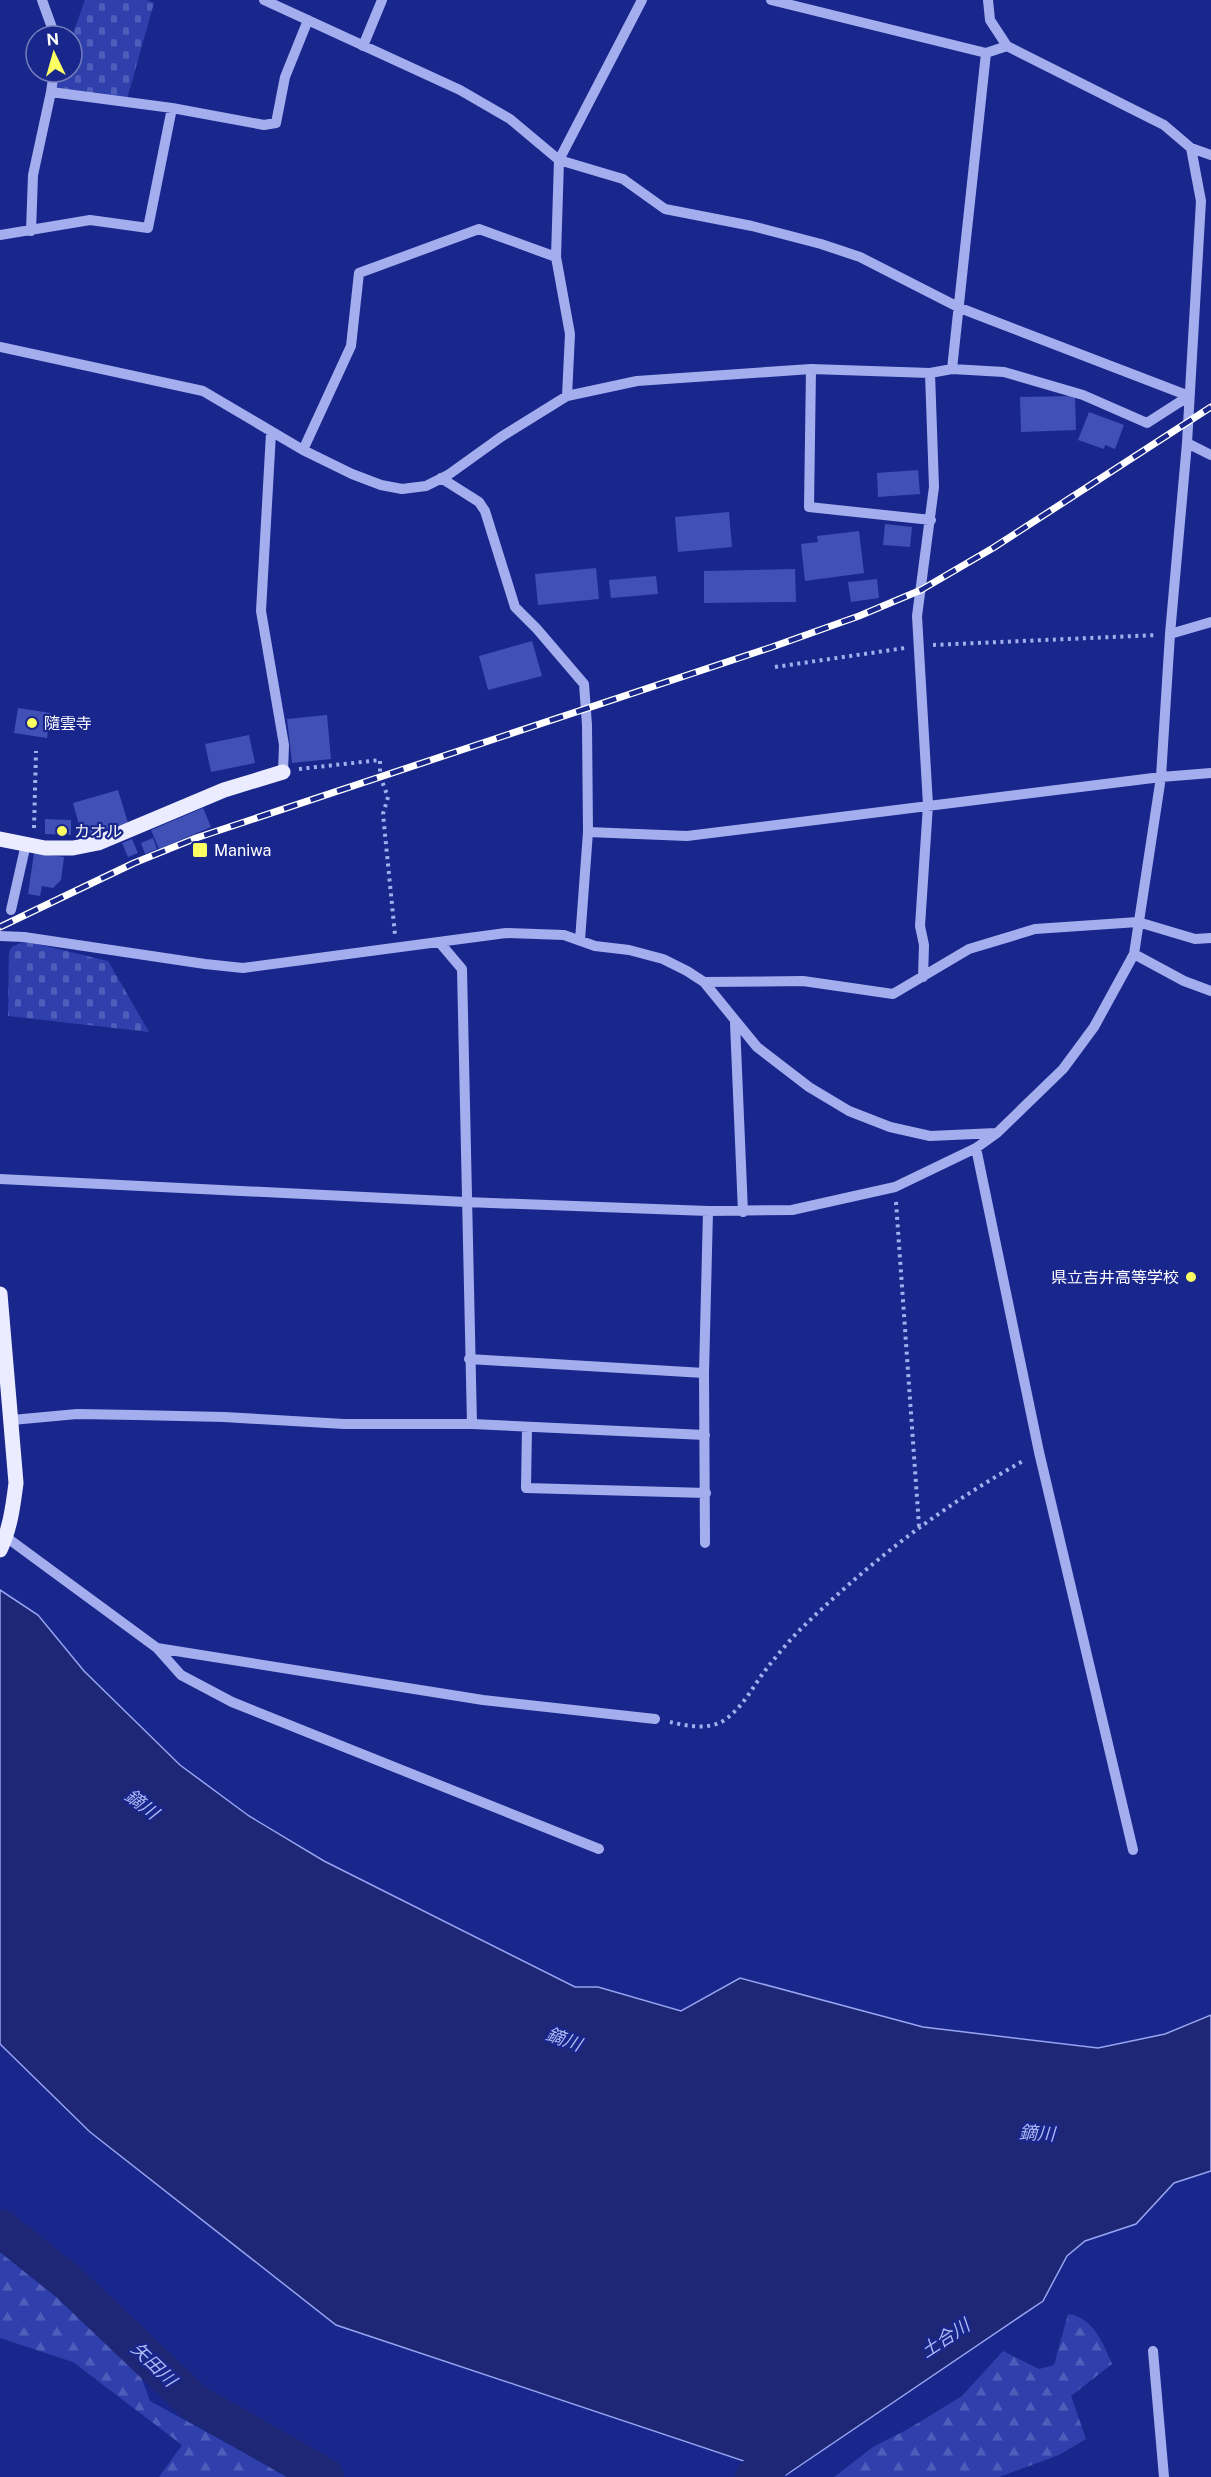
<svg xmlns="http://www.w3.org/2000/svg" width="1211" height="2477" viewBox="0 0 1211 2477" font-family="'Public Sans','Noto Sans JP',sans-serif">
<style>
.forest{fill:url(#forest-firs)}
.cemetery{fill:url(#cemetery-stones)}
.water{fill:#1d2775;stroke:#96a4f1;stroke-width:1.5}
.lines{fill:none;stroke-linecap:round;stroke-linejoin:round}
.river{stroke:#1d2775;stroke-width:38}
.building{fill:#4150b5}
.path{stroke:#a4aeee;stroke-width:4;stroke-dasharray:3 4.5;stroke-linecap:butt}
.minor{stroke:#a4aeee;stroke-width:10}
.major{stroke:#ebecff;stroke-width:15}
.rail-casing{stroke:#fff;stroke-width:7}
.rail{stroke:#19278c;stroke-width:4.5;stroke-dasharray:14;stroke-linecap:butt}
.poi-dot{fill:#fbff61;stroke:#19278c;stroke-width:2}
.labels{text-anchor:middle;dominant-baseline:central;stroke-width:4.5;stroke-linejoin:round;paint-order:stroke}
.poi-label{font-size:16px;fill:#fff;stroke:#19278c;text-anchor:start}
.water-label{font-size:18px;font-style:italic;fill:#afb9f5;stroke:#19278c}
</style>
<defs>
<pattern id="forest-firs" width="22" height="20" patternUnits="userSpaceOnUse" patternTransform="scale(1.5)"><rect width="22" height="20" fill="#2f40ad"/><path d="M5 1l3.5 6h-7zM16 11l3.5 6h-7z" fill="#4e5db9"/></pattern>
<pattern id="cemetery-stones" width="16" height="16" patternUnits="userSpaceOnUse" patternTransform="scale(1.5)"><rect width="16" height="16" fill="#2f40ad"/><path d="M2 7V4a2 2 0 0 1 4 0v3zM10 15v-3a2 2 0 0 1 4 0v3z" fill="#4e5db9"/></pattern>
</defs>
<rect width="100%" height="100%" fill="#19278c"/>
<path class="forest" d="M0,2247l48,40 32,10 56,66 14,38 139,76h-130l23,-32 -109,-83 -73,-24z
M1068,2314c25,3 35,29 44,50l-41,32 15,43 -27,16 -60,22h-165l39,-30 35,-18 54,-33 41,-45 36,18 15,-4z"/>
<path class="cemetery" d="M85,0h62l7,3 -27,96 -73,-11 3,-16h15v-36z
M25,941l83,20 41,71 -141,-16 1,-64 3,-5z"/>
<path class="water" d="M0,1590l38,25 46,56 96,94 69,51 75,45 251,126h23l83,24 59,-33 183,49 175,21 67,-14 46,-19v156l-37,12 -38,41 -51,17 -18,15 -24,45 -257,174 -450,-150 -246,-193 -90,-88z"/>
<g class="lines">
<path class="river" d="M0,2228l69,55 126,120 130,74
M754,2477l50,-43"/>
</g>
<path class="building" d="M1075,396l1,34 -55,2 -1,-35z
M1089,412l35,13 -9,24 -10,-4 -1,4 -26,-9z
M918,470l2,24 -42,3 -1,-24z
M729,512l3,35 -54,5 -3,-35z
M885,524l27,3 -2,20 -27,-2z
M859,531l5,42 -59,8 -4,-37 17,-2 -1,-6z
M596,568l3,31 -61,6 -3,-31z
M795,569l1,33 -92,1v-32z
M656,576l2,18 -47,4 -2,-18z
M877,579l2,19 -28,4 -3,-20z
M532,641l10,35 -54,14 -9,-34z
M18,708l33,5 -4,25 -33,-5z
M327,715l4,44 -39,4 -5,-44z
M249,735l6,28 -44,9 -6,-28z
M118,790l10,33 -46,13 -9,-33z
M203,808l8,19 -52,22 -8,-19z
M45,819l26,1v15l-26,-1z
M153,838l4,11 -12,5 -4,-11z
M132,839l6,14 -10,4 -6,-14z
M34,853l30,4 -3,23 -8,8 -11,-2 -2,10 -12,-2z"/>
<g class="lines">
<path class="path" d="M933,645l224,-10
M775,667l130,-19
M299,769l81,-9v16l8,21 -5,17 12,121
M34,828l2,-77
M896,1202l23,324
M670,1722c16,4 38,8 53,-1 20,-13 30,-35 44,-53 12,-15 25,-31 39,-44 66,-64 139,-120 219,-164"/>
<path class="minor" d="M42,0l13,36
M264,0l196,90 50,29 49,41 64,19 42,30 87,17 69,18 39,13 100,51 229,88
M771,0l215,53
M363,46l19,-46
M54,72l-3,20 121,16 92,17 12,-2 9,-46 23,-57
M1191,148l20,7
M31,231l2,-56 18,-83
M0,235l90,-15 58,8 24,-120
M0,347l203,44 100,59 49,24 29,11 21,4 24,-3 22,-11 53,-38 66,-41 70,-15 174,-12 119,4 22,-4 52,3 79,23 64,28 42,-27
M811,369l-2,138 122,13
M952,369l34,-316 21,-7
M567,396l3,-62 -14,-77 3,-97 83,-160
M271,433l-10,178 23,134 -1,27
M1187,443l24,12
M303,450l48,-104 8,-73 120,-44 77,28
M441,478l38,24 6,9 30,96 22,22 47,55 3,41 1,107 -8,108
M1170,634l41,-12
M588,832l99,4 474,-59 50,-4
M11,910l15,-66
M0,936l24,1 181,27 38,4 263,-35 58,2 31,11 34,4 34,9 24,12 17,11 53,65 52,40 40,24 41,16 40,9 66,-3
M440,943l22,26 10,455
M1134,954l50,27 27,10
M923,977l1,-32 -4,-19 8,-121 -11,-189 17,-129 -4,-114
M704,982l99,-1 90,13 76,-45 66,-20 103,-7 57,17 16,-1
M735,1023l8,189
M976,1148l63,304 94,398
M0,1179l466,23 242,9 84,-1 103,-23 81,-39 21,-15 66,-64 31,-42 40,-73 27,-177 9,-143 17,-191 14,-242 -10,-53 -27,-23 -157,-79 -17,-26 -2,-20
M469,1359l235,14
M12,1420l65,-6 59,1 88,2 120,7h128l233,11
M527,1427l-1,61 180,5
M6,1537l151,111 326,52 172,19
M705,1543l-1,-170 4,-162
M157,1648l24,27 51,27 367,147
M1153,2351l11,126"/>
<path class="major" d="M0,839l45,9h28l25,-5 126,-53 59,-18
M0,1294l16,189c-3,24 -6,46 -16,67"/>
<g class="rail-casing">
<path id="rail" d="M0,927l134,-64 62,-25 576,-191 87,-31 62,-26 72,-42 218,-141"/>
</g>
<use href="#rail" class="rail"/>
</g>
<g class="poi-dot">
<circle cx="32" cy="723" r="6"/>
<circle cx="62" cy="831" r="6"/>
<rect x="192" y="842" width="16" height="16" rx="3"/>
<circle cx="1191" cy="1277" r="6"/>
</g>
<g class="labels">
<g class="poi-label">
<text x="44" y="723">隨雲寺</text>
<text x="74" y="831">カオル</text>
<text x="214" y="850">Maniwa</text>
<text x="1179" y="1277" text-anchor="end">県立吉井高等学校</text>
</g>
<g class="water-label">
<text transform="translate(142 1804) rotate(37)">鏑川</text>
<text transform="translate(564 2039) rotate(20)">鏑川</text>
<text transform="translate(1037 2133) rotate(3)">鏑川</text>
<text transform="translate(945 2338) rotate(-33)">土合川</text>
<text transform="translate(154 2364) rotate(44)">矢田川</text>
</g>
</g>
<g transform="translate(54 54) rotate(355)"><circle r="28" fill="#19278c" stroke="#757dba" stroke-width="1.5"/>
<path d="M0-4.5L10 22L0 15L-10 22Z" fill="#fbff61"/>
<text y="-9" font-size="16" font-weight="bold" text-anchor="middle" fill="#ffffff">N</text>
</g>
</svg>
